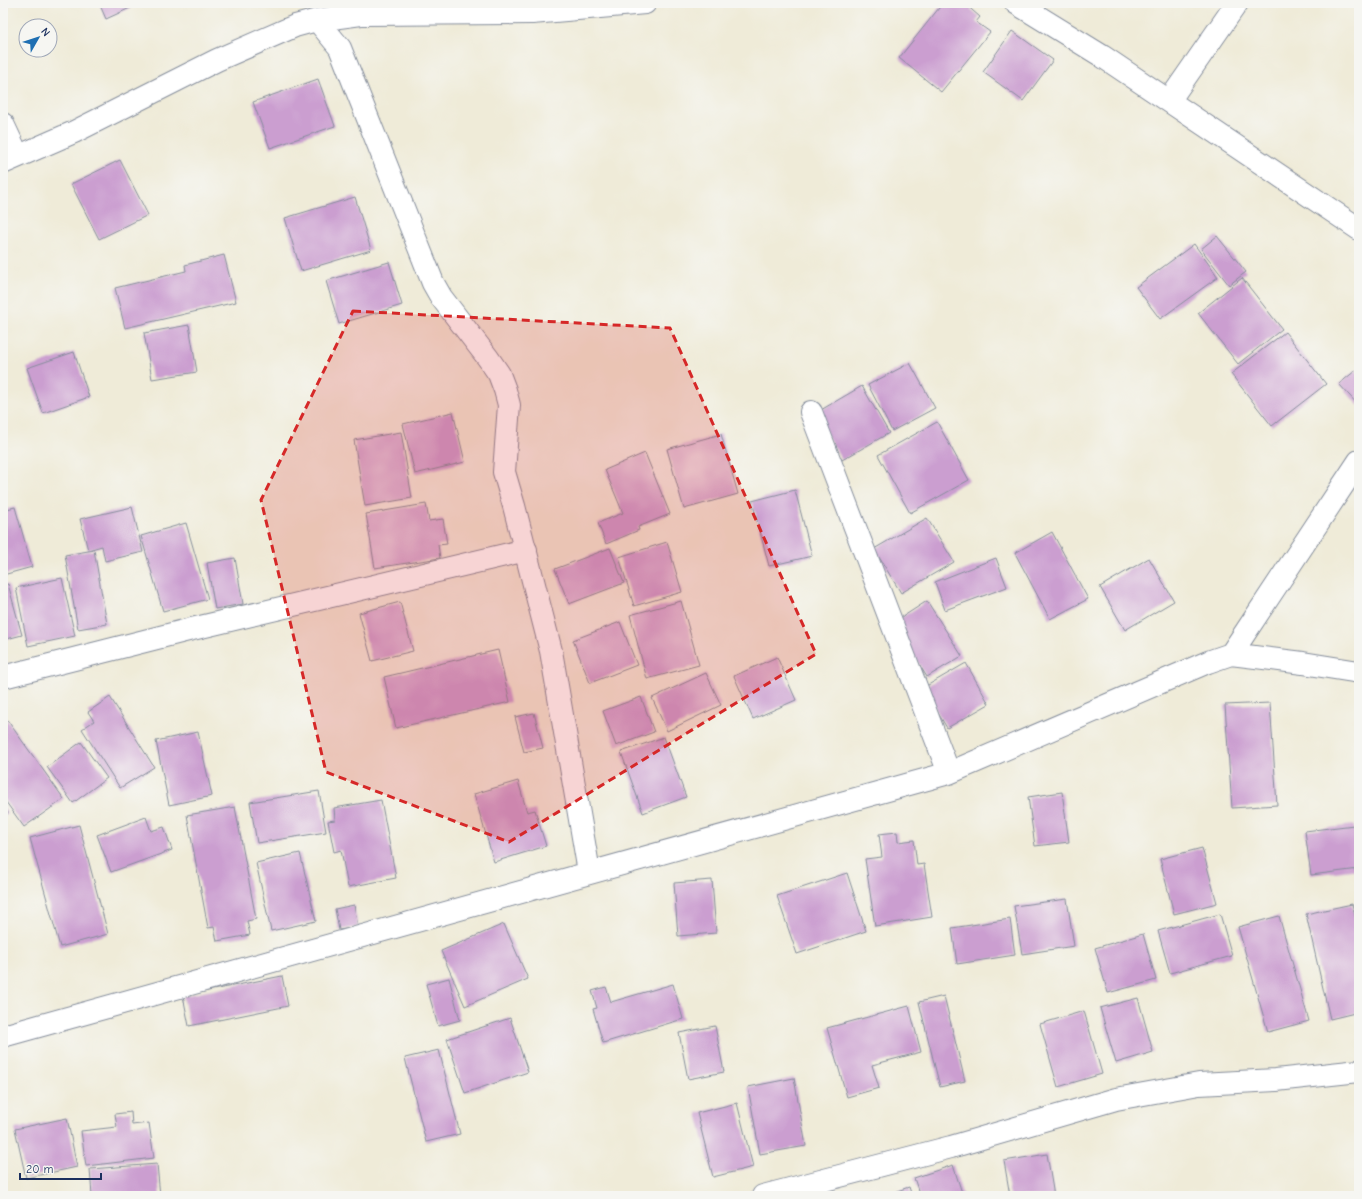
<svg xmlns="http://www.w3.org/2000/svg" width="1362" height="1199" viewBox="0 0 1362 1199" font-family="'Comic Neue',sans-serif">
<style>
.building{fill:#cb9ed0}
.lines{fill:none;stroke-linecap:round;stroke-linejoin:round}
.street-casing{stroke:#858d9b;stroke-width:24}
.street{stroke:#fff;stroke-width:22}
.marked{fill:#d62828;fill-opacity:0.2;stroke:#d62828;stroke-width:3;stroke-dasharray:8 5;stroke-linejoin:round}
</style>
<rect width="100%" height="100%" fill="#f6f6f2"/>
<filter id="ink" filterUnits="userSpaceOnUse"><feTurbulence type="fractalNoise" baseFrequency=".025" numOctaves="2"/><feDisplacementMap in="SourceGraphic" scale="8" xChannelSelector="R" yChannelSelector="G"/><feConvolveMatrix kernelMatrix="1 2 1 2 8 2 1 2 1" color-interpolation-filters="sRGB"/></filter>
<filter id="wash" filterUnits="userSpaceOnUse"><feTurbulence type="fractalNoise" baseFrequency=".012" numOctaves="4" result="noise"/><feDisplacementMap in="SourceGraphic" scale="16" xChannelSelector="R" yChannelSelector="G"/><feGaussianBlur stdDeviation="0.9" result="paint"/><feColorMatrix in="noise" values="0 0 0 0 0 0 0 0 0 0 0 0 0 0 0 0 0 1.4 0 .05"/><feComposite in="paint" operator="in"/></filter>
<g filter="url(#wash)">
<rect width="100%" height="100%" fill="#efebd8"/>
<g id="blocks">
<path class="building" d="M99,3h42l-35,16z
M943,3h21l16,14 -4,5 14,10 -49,60 -42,-34z
M1012,31l41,29 -30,41 -40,-29z
M318,79l17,47 -65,22 -17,-46z
M120,160l28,55 -49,24 -28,-55z
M355,197l16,53 -70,21 -16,-53z
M1217,236l29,36 -17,13 -28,-36z
M1194,244l24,33 -58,42 -24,-32z
M224,255l12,47 -111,26 -10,-40 71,-17 -1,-6z
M389,262l13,43 -63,19 -13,-43z
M1242,278l40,51 -44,35 -40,-51z
M189,325l8,47 -45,7 -8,-46z
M1285,332l41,52 -54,42 -41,-52z
M74,352l15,45 -46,16 -16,-45z
M910,363l25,45 -43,23 -24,-46z
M1356,370l3,4v32l-20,-22z
M862,386l27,47 -47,27 -28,-46z
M453,412l12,50 -50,12 -12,-50z
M937,422l32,58 -59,33 -32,-58z
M401,432l11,66 -47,8 -11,-66z
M721,434l17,60 -54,15 -17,-60z
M645,453l25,61 -32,13 1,3 -33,14 -8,-21 25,-10 -18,-43z
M795,490l17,66 -43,10 -17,-65z
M426,504l3,17 14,-2 4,25 -9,1 2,13 -65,10 -9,-54z
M15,507l17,60 -29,8v-65z
M132,507l11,45 -38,9 -3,-15 -14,4 -8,-31z
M927,518l27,44 -53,31 -27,-44z
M186,523l22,76 -45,12 -22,-75z
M1052,532l36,67 -38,20 -35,-66z
M667,542l15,50 -48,14 -15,-49z
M610,548l14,35 -55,21 -14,-35z
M94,550l13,74 -29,5 -13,-74z
M235,558l8,46 -28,5 -8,-46z
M996,558l11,29 -62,23 -10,-28z
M1149,558l25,43 -49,29 -25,-43z
M62,578l13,58 -47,10 -12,-58z
M8,584l14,51 -19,5v-55z
M681,601l18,64 -52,14 -17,-64z
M927,601l35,55 -35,21 -34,-54z
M400,602l13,49 -41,10 -13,-48z
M620,622l17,43 -47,18 -17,-43z
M498,650l12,52 -114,26 -12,-51z
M777,657l19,43 -43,19 -19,-43z
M966,663l23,41 -42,24 -24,-40z
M706,673l15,32 -54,26 -15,-33z
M110,697l44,70 -34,21 -38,-59 12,-8 -6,-9z
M641,697l13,35 -38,14 -13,-35z
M1270,703l7,102 -45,3 -7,-103z
M534,713l9,35 -19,4 -9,-35z
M5,717l59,82 -40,28 -21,-29v-79z
M198,732l14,64 -43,9 -13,-64z
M664,737l22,60 -43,16 -22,-61z
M81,742l26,36 -34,25 -26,-36z
M518,781l9,31 8,-2 11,36 -52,16 -20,-68z
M319,791l7,41 -69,11 -7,-41z
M1062,792l7,50 -34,4 -7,-49z
M381,800l15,78 -48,9 -7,-37 -7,2 -6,-31 7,-1 -1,-12z
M3,806l5,7 -5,4z
M235,807l21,112 -9,2 3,14 -33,6 -3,-14 -6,1 -21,-113z
M146,817l5,14 13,-4 8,23 -61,22 -14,-37z
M79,825l29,109 -48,13 -30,-109z
M1354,825l5,44 -48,6 -6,-44z
M897,832l1,10 16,-2 3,25 7,-1 8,53 -57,9 -10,-67 17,-2 -3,-23z
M1202,848l15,55 -43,11 -14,-55z
M300,853l16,68 -45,10 -15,-68z
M847,873l19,58 -69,23 -20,-58z
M712,880l4,53 -38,3 -4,-53z
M1067,899l7,47 -52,8 -8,-48z
M1352,904l7,27v81l-29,7 -24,-105z
M354,905l4,22 -19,3 -4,-21z
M1220,914l12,42 -62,17 -12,-42z
M1279,916l30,105 -41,11 -30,-105z
M1010,919l5,36 -58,9 -5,-36z
M504,924l24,55 -63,27 -24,-55z
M1143,934l13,46 -48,13 -13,-45z
M282,976l6,30 -99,20 -6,-30z
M449,978l11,42 -22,6 -12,-42z
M673,984l10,35 -80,24 -10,-34 4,-1 -5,-17 14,-4 5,15z
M944,996l21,85 -25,6 -21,-85z
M1138,998l15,54 -37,11 -16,-55z
M909,1006l12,46 -49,13 7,23 -32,9 -20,-69z
M1084,1011l18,63 -44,13 -18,-63z
M510,1018l18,54 -63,21 -18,-54z
M715,1026l9,46 -36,7 -9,-46z
M439,1050l21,84 -34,8 -21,-84z
M794,1078l12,68 -46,8 -12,-67z
M737,1103l16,64 -40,10 -16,-64z
M131,1112l1,13 17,-2 5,35 -68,8 -5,-35 36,-4 -2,-13z
M67,1118l10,49 -51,11 -11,-49z
M1047,1154l7,42h-44l-6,-35z
M157,1164l3,32h-68l-2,-27z
M953,1165l10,31h-43l-6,-18z
M909,1187l3,9h-30z"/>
</g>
</g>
<g filter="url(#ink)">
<use href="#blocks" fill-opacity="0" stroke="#858d9b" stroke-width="1"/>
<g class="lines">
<g class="street-casing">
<path id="street" d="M1016,3l86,53 257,173
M317,20l23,28 93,235 8,14 47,61 11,16 6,16 4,15 -5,67 10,34 37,145 38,221
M1169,101l68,-98
M3,124l15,32
M3,163l71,-31 143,-72 78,-34 22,-6 44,-6 171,-1 113,-10
M811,412l138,361
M1231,654l128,-193
M3,677l189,-48 334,-79
M3,1036l946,-263 259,-111 23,-8 72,9 56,9
M763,1196l188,-49 165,-48 83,-15 77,-4 83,-9"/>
</g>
<use href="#street" class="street"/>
</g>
</g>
<path class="marked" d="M353,311l317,17 146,326 -307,188 -183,-70 -65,-272z"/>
<rect width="1362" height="1199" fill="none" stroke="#f6f6f2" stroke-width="16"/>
<g transform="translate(38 38) rotate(51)"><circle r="19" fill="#f6f6f2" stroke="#9ea6b7"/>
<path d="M0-3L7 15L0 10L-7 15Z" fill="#1f6fb2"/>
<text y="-6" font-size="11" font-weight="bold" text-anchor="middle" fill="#1b2f5e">N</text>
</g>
<path d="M20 1173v6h81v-6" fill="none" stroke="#1b2f5e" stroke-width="2"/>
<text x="26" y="1173" font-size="12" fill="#1b2f5e" stroke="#f6f6f2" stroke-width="3" paint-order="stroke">20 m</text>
</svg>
